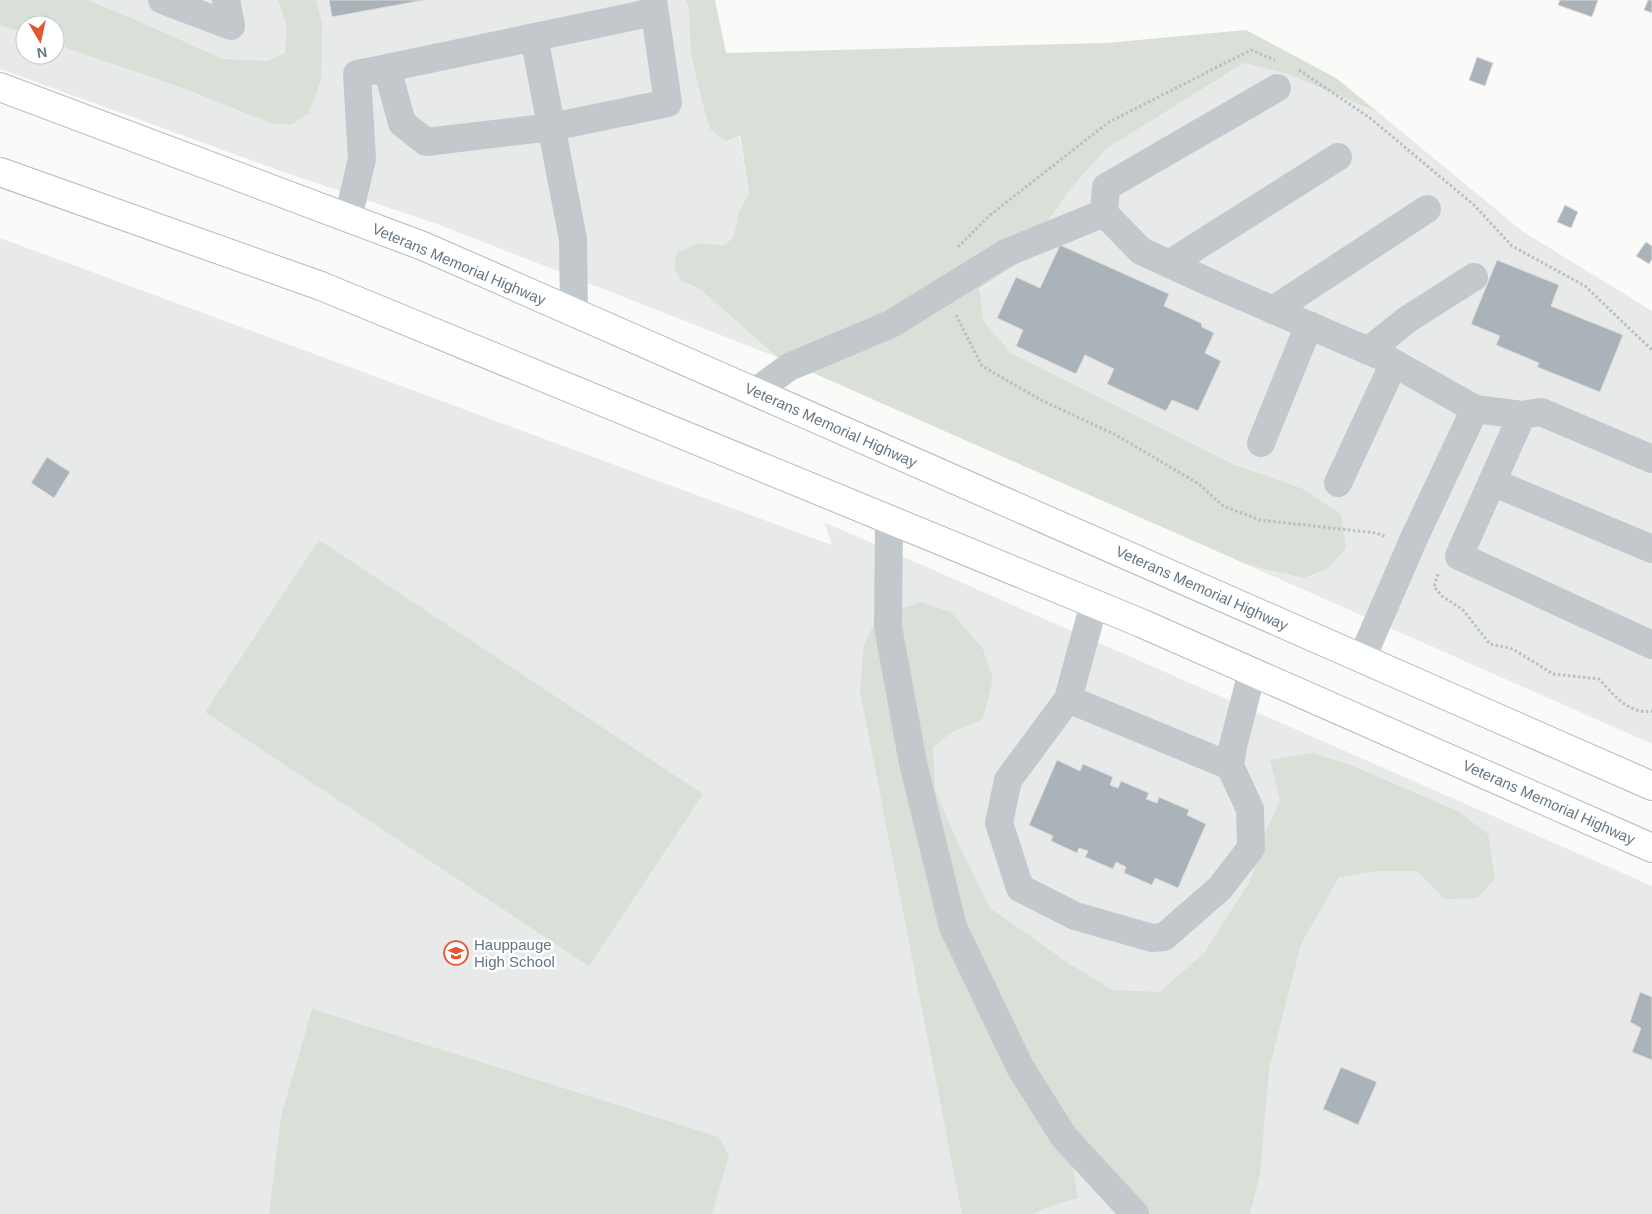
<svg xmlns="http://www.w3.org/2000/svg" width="1652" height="1214" viewBox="0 0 1652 1214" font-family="Arial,sans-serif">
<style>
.built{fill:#e8e9e9;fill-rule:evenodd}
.green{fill:#dadfd7}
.building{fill:#aab3b9;stroke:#dcdcda}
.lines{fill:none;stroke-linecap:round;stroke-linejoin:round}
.highway-casing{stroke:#b4b9bd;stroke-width:30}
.path{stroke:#bbbfc2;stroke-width:3;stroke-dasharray:2.5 2.5;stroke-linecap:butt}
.minor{stroke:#c3c8cc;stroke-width:28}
.highway{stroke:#fff;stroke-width:28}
.labels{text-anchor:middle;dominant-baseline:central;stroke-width:5;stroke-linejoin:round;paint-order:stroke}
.street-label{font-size:15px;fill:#657683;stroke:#fff}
.poi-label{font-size:15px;fill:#657683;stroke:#fff;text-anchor:start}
</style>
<rect width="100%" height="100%" fill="#fafaf8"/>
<path class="built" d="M0,0h686l53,135 10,58 -11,21 -4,22 -9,9 -25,-2 -18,38 18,8 77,68 -337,-132 -159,-54 -281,-102zM25,25h30v30h-30z
M1244,63l44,11 91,39 143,118 130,80v433l-404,-179 55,13 -2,-90 -68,-24 -223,-111 -26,-31 -5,-32 40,-27 49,-71 38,-43z
M0,238l832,307 -8,-23 828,364v328h-1652z"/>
<path class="green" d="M0,0h87l44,18 92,41 45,2 17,-8 2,-27 -9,-26h38l6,23 -1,57 -12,33 -17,11h-19l-87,-35 -131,-45v-19h-30v8l-25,-8z
M686,0h29l11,53 380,-10 140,-13 90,48 43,35 -91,-39 -44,-11 -138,86 -38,43 -49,71 -40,26 5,33 27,31 222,111 68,24 40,26 5,34 -19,21 -24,9 -55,-13 -471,-208 -77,-68 -18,-8 -8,-13 3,-15 23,-10 25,2 9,-9 4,-22 11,-21 -9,-58 -14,6 -16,-12 -8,-28 -11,-47 -2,-45z
M319,540l384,254 -114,172 -384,-254z
M920,602l31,10 32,37 10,30 -10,40 -31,13 -19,15 2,43 22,51 33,67 78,55 44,27 48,2 44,-39 46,-72 16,-50 14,-30 -10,-41 42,-7 36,11 111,48 29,22 7,45 -18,19 -32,1 -28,-28h-41l-37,6 -38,67 -32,125 -9,105 -10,40h-125l-15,-6 -39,-51 7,41 -27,8 -19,8h-70l-102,-523 4,-46 13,-27z
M312,1009l407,128 10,19 -17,58h-443l12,-97z"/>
<path class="building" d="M329,0h95l-92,17z
M1560,0h38l-6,17 -34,-12z
M1648,0h4v13l-8,-3z
M1477,57l16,6 -8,23 -16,-6z
M1565,205l13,7 -7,16 -14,-6z
M1646,242l6,4v13l-3,5 -13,-8z
M1060,245l109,49 -5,12 37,17 1,4 12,6 -9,20 16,8 -23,50 -26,-11 -6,11 -59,-27 7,-15 -29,-14 -9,19 -60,-28 7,-16 -26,-12 19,-41 24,11z
M1497,260l62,25 -8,21 72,29 -23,57 -63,-25 2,-4 -43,-18 4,-9 -29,-12z
M47,457l23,15 -16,26 -23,-15z
M1057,760l23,11 3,-7 30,13 -3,8 8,3 3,-7 28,12 -3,6 11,4 2,-6 30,13 -2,5 19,9 -28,64 -23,-10 -3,7 -28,-12 2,-6 -10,-5 -3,7 -28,-12 3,-6 -9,-3 -2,5 -26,-12 2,-5 -24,-11z
M1640,992l12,5v63l-20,-8 9,-24 -11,-6z
M1341,1067l36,15 -19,43 -35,-16z"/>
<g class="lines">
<g class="highway-casing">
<path id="highway" d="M0,87l423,159 1229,540
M0,172l321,114 820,337 511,225"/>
</g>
<path class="path" d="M1299,70l71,48 104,87 38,41 73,40 67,64
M958,247l32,-32 119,-93 142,-72 24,10
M956,315l26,51 59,34 75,35 83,49 24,22 37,14 116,13 10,4
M1438,574l-4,13 8,9 21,14 27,34 23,5 40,25 46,5c14,15 30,36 53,32"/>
<path class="minor" d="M162,0l69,26 -5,-26
M653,0l15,103 -116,24 -126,15 -24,-19 -15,-55 267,-56
M534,37l39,202 1,74
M1277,88l-171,99 -2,26 37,38 72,33 172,74 90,51 -60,127 -53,122
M348,218l14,-59 -5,-85 30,-6
M1169,264l169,-107
M1273,310l154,-101
M1368,351l40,-32 66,-42
M755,392l34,-25 102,-43 115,-71 98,-40
M1475,409l47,6 19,-3 111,47
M1522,415l-63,141 193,89
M1261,443l48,-118
M1492,482l160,67
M1338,483l56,-120
M889,520l-1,107 25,136 40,164 67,140 44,70 71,77
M1094,604l-26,95 -60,81 -9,43 21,65 55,28 77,22 12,-1 56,-49 31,-40 -1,-39 -20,-43 3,-20 19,-74
M1068,699l162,67"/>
<use href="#highway" class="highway"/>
</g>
<defs>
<g id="school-ring" transform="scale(1.25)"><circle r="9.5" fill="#fff" stroke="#e4572e" stroke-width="1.5"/><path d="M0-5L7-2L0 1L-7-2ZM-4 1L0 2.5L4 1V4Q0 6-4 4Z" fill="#e4572e"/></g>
</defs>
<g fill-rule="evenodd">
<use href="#school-ring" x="456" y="953"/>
</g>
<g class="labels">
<g class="street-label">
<text transform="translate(459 264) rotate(23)">Veterans Memorial Highway</text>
<text transform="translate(831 425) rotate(24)">Veterans Memorial Highway</text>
<text transform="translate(1202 588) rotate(24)">Veterans Memorial Highway</text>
<text transform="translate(1549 802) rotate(24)">Veterans Memorial Highway</text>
</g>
<g class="poi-label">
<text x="474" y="944">Hauppauge<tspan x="474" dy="17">High School</tspan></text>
</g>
</g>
<g transform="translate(40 40) rotate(171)"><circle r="24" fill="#ffffff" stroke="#c1c8cd"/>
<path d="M0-4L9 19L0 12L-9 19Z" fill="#e4572e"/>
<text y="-8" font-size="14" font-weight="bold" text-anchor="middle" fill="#657683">N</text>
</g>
</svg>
